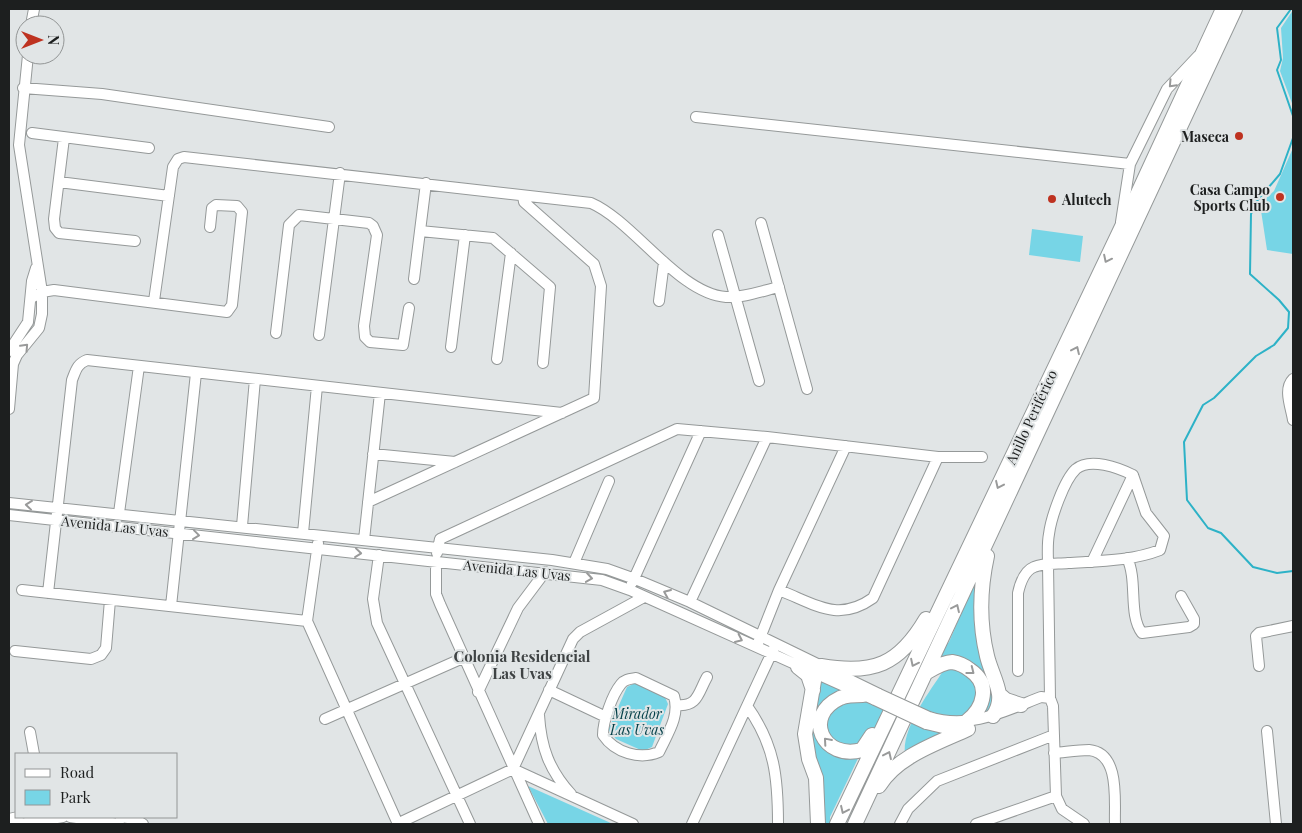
<svg xmlns="http://www.w3.org/2000/svg" width="1302" height="833" viewBox="0 0 1302 833" font-family="'Playfair Display',serif">
<style>
.green{fill:#77d5e6}
.lines{fill:none;stroke-linecap:round;stroke-linejoin:round}
.stream{stroke:#2db2c7;stroke-width:2}
.minor-casing{stroke:#959999;stroke-width:12}
.highway-casing{stroke:#959999;stroke-width:16}
.minor{stroke:#fff;stroke-width:10}
.highway{stroke:#fff;stroke-width:14}
.minor-bridge-casing{stroke:#959999;stroke-width:12;stroke-linecap:butt}
.minor-bridge{stroke:#fff;stroke-width:10}
.oneway{stroke:#999a9a}
.poi-dot{fill:#be3220;stroke:#e1e5e6;stroke-width:2}
.labels{text-anchor:middle;dominant-baseline:central;stroke-width:4;stroke-linejoin:round;paint-order:stroke}
.poi-label{font-size:14px;font-weight:bold;fill:#1d1f1f;stroke:#e1e5e6;text-anchor:end}
.street-label{font-size:14px;fill:#1d1f1f;stroke:#e1e5e6}
.park-label{font-size:14px;font-style:italic;fill:#033f48;stroke:#e1e5e6}
.neighbourhood-label{font-size:15px;font-weight:bold;fill:#3f4344;stroke:#e1e5e6}
</style>
<rect width="100%" height="100%" fill="#e1e5e6"/>
<path class="green" d="M1293,10v96l-13,-35 3,-13 -2,-30z
M1293,148v106l-26,-4 -7,-46 14,-13z
M1032,229l51,7 -3,26 -51,-7z
M972,574l10,4 -1,32 18,84 -6,22 -87,44c-8,-28 23,-67 37,-89l-10,-12 16,-17 17,-40v-15z
M815,675l70,30 -10,25 -13,20 -32,67v7h-12l-9,-65z
M635,683l29,12 4,9 -16,43 -9,4 -27,-12 -8,-9 19,-43z
M528,786l85,38h-65z"/>
<g class="lines">
<path class="stream" d="M1291,9l-14,19 4,32 -4,10 16,46
M1293,138l-13,36 -24,28 -5,12 -1,60 29,26 10,12 -1,16 -14,17 -18,11 -42,42 -11,7 -19,37 3,58 21,28 13,5 32,34 24,6 16,-2"/>
<g class="minor-casing">
<path id="minor" d="M31,25l3,-16
M23,88l79,6 227,33
M696,117l434,47
M32,133l117,15
M64,138l-10,81 1,9 4,5 76,8
M59,182l110,14
M1121,222l9,-58 37,-75 31,-33
M761,223l46,166
M420,231l73,7 57,49 -7,76
M718,235l41,146
M414,279l12,-96
M31,298l11,-6 12,-2 173,22 5,-7 10,-93 -5,-6 -21,-1 -4,3 -2,19
M154,301l19,-134 5,-8 6,-2 407,46c42,18 88,91 135,94 17,1 36,-6 53,-10
M659,301l5,-39
M276,333l13,-108 10,-10 70,8 4,3 4,9 -13,91 1,11 5,5 33,3 6,-37
M319,335l21,-162
M451,347l14,-112
M9,351l19,-29 4,-41 4,-13
M497,359l14,-106
M1293,379c-10,10 -2,28 0,41
M9,409l4,-45 4,-9 22,-27 3,-14v-22l-23,-147 9,-90
M373,454l82,8
M368,502l226,-104 7,-112 -7,-22 -70,-62 -1,-6
M9,503l543,57 55,9 28,10 55,23 189,92
M119,513l20,-147
M9,515l593,65 28,10 245,110
M242,526l13,-147
M303,533l14,-147
M364,540l16,-147
M318,543l-11,78 91,203
M437,553l3,-14 13,-6 224,-104 90,8 171,20h44
M379,555l-6,44 4,24 93,201
M1127,558c11,22 1,57 15,75l47,-6 5,-3v-5l-13,-23
M1092,562l41,-87
M574,563l35,-82
M436,569v25l4,10 99,220
M632,583l69,-152
M22,590l285,31
M779,590c36,14 59,33 94,8l65,-141
M48,593l24,-213c4,-10 5,-16 15,-20l475,53
M690,602l77,-165
M171,606l25,-233
M758,643l21,-53 67,-144
M15,651l76,8 10,-4 5,-7 4,-48
M1259,666l-3,-30 3,-3 34,-7
M1018,671v-78c2,-9 6,-22 16,-26 9,-4 24,-3 34,-4 31,-2 64,-2 92,-13l4,-14 -18,-23 -13,-38c-14,-7 -43,-18 -57,-6 -12,11 -25,49 -27,65 -2,10 -1,21 -1,31l2,133 3,8 3,90 6,13 22,15
M636,678l38,18c6,20 -6,37 -15,56 -19,8 -44,1 -56,-17 0,-14 9,-40 18,-51 4,-5 9,-5 15,-6z
M549,690l57,27
M478,692l40,-84 27,-36
M677,705c21,2 21,-12 30,-28
M747,706c28,39 31,72 31,118
M539,715c2,32 10,55 32,79
M929,717c40,13 76,-6 112,-20l9,1
M325,719l138,-61
M926,724l25,6 10,-1
M1267,731l9,93
M30,732l4,22
M1054,753c12,-1 24,-3 35,-3 32,3 25,53 26,74
M513,769l120,55
M70,817l49,7
M121,817l14,2 8,5
M9,819l9,-2
M20,824l43,-7
M397,824l116,-55 60,-130 7,-7 64,-35
M692,824l82,-176
M900,824l8,-15 29,-28 117,-46
M976,824l80,-28"/>
</g>
<g class="highway-casing">
<path id="highway" d="M987,556c-7,32 -8,67 0,100 3,13 10,25 12,38 1,8 -1,15 -6,22
M821,666c52,9 78,-1 105,-47
M798,667l10,8 5,15
M927,672c7,-4 17,-10 25,-10 7,1 13,4 18,8 21,14 14,38 -3,51
M815,675l-10,59 4,25 7,19 2,46
M999,694l7,6 15,5
M863,695c-8,0 -16,0 -23,3 -38,18 -17,63 22,52l10,-15
M879,786c18,-30 59,-43 89,-57
M837,824l301,-631 85,-184
M855,824l380,-815"/>
</g>
<use href="#minor" class="minor"/>
<use href="#highway" class="highway"/>
<g class="minor-bridge-casing">
<path id="minor-bridge" d="M879,694l50,23
M875,700l51,24"/>
</g>
<use href="#minor-bridge" class="minor-bridge"/>
</g>
<defs><path id="oneway-chevron" d="M-2-3.5L2.5 0L-2 3.5" fill="none" stroke-width="1.6" stroke-linecap="round" stroke-linejoin="round" transform="scale(1.25)"/></defs>
<g class="oneway">
<use href="#oneway-chevron" transform="translate(1172 84) rotate(133)"/>
<use href="#oneway-chevron" transform="translate(1107 259) rotate(116)"/>
<use href="#oneway-chevron" transform="translate(25 347) rotate(-47)"/>
<use href="#oneway-chevron" transform="translate(1076 350) rotate(-65)"/>
<use href="#oneway-chevron" transform="translate(999 485) rotate(115)"/>
<use href="#oneway-chevron" transform="translate(29 505) rotate(-174)"/>
<use href="#oneway-chevron" transform="translate(196 535) rotate(7)"/>
<use href="#oneway-chevron" transform="translate(358 553) rotate(6)"/>
<use href="#oneway-chevron" transform="translate(589 578) rotate(8)"/>
<use href="#oneway-chevron" transform="translate(667 593) rotate(-157)"/>
<use href="#oneway-chevron" transform="translate(956 608) rotate(-65)"/>
<use href="#oneway-chevron" transform="translate(739 639) rotate(25)"/>
<use href="#oneway-chevron" transform="translate(914 663) rotate(116)"/>
<use href="#oneway-chevron" transform="translate(971 671) rotate(38)"/>
<use href="#oneway-chevron" transform="translate(827 741) rotate(-131)"/>
<use href="#oneway-chevron" transform="translate(888 755) rotate(-65)"/>
<use href="#oneway-chevron" transform="translate(844 810) rotate(115)"/>
</g>
<g class="poi-dot">
<circle cx="1239" cy="136" r="5"/>
<circle cx="1280" cy="197" r="5"/>
<circle cx="1052" cy="199" r="5"/>
</g>
<g class="labels">
<g class="poi-label">
<text x="1229" y="136">Maseca</text>
<text x="1270" y="189">Casa Campo<tspan x="1270" dy="16">Sports Club</tspan></text>
<text x="1062" y="199" text-anchor="start">Alutech</text>
</g>
<g class="street-label">
<text transform="translate(1031 417) rotate(-65)">Anillo Periférico</text>
<text transform="translate(115 526) rotate(6)">Avenida Las Uvas</text>
<text transform="translate(517 570) rotate(6)">Avenida Las Uvas</text>
</g>
<g class="park-label">
<text x="637" y="713">Mirador<tspan x="637" dy="16">Las Uvas</tspan></text>
</g>
<g class="neighbourhood-label">
<text x="522" y="656">Colonia Residencial<tspan x="522" dy="17">Las Uvas</tspan></text>
</g>
</g>
<rect width="1302" height="833" fill="none" stroke="#1d1f1f" stroke-width="20"/>
<rect x="15" y="753" width="162" height="65" fill="#e1e5e6" stroke="#939696"/>
<rect x="25" y="769" width="25" height="8" fill="#ffffff" stroke="#939696"/>
<text x="60" y="778" font-size="15" fill="#1d1f1f">Road</text>
<rect x="25" y="790" width="25" height="15" fill="#77d5e6" stroke="#939696"/>
<text x="60" y="803" font-size="15" fill="#1d1f1f">Park</text>
<g transform="translate(40 40) rotate(90)"><circle r="24" fill="#e1e5e6" stroke="#939696"/>
<path d="M0-4L9 19L0 12L-9 19Z" fill="#be3220"/>
<text y="-8" font-size="14" font-weight="bold" text-anchor="middle" fill="#1d1f1f">N</text>
</g>
</svg>
